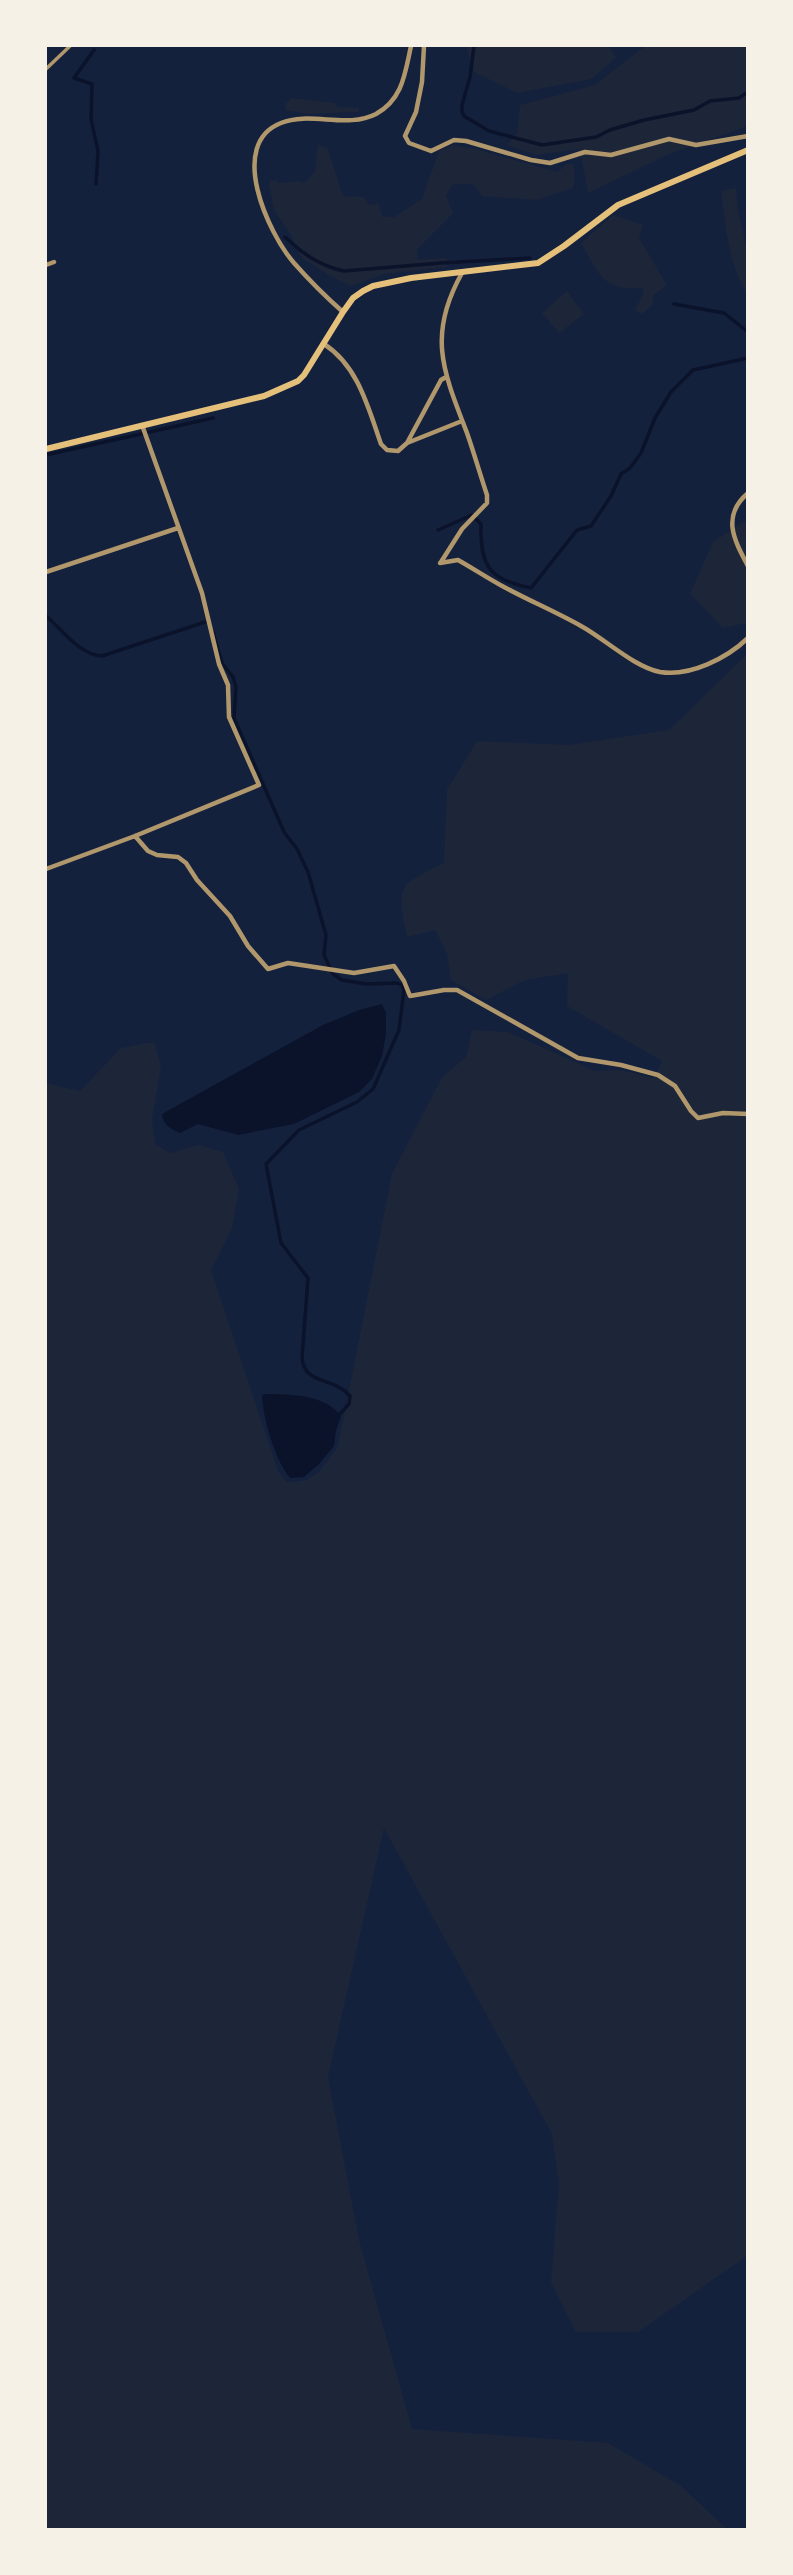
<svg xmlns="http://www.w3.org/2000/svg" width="793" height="2575" viewBox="0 0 793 2575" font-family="'Times New Roman',serif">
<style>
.green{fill:#1d2539}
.water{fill:#0b132b}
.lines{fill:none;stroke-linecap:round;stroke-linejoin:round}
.stream{stroke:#0b132b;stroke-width:3.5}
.pedestrian{stroke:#b1986c;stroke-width:3.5}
.minor{stroke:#b1986c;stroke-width:4.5}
.secondary{stroke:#e5c07b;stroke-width:6}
</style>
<rect width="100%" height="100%" fill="#14213d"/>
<path class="green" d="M466,46h143l7,12 -25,21 -74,14 -43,-21z
M645,46h102v80l-80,29 -79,38 -8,-44 -44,6 -29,-10 10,-11 3,-29 75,-20z
M292,98l42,5 4,4 21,1v4l-52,2 -21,-4 -1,-6z
M318,145l9,2 16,49 21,1 5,8 10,-2 3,14h12l28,-18 17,-48 15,-6 21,4 83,23 8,-8h7l2,12 -2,12 -37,12 -54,-4 -9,-12h-20l-7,11 7,18 -36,36 1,11 29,-2v9l-63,7 -33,12 -24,-12 -25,-16 -13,-26 -15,-22 -5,-26 1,-3 6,-1 3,3 19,-2 7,2 10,-12z
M736,188l2,23 9,38v44c-19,-30 -21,-67 -26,-102z
M613,215l30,10 -4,13 28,47 -15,11 1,8 -11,10 -7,-4 9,-17 -1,-5c-42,3 -43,-14 -62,-45z
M567,291l17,23 -25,19 -17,-20z
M745,521l3,2 -1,100 -24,5 -33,-34 23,-52z
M747,654v1602l-109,76h-62l-25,-49 8,-99 -7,-50 -168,-306 -56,249 31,163 53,189 196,14 73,43 46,43 -681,1v-1447l34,8 41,-43 33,-6 7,24 -9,53 3,25 15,9 29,-8 24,7 16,37 -7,39 -21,42 67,201 9,11c30,1 35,-14 51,-36l54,-272 50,-97 24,-20 6,-27 36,2 87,39 25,-1 34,8 8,-17 -95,-55 1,-33 -43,7 -39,20 -35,-20 -4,-27 -12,-23 -28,7c-10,-53 -11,-50 37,-74l3,-73 30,-49 91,4 101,-15z"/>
<path class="water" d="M382,1004l4,9v21l-4,22 -10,23 -13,13 -65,32 -56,11 -40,-11 -18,9c-8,-3 -18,-9 -18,-19l7,-4 154,-85 36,-15z
M265,1394c24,0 60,0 76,22l-5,15 -2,15 -15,18 -15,13 -14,1c-15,-18 -27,-59 -28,-83z"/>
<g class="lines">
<path class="stream" d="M474,46l-4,31 -8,28v7l2,4 25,15 53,14 54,-8 14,-7 34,-10 50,-10 16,-9 29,-3 9,-6
M94,50l-20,28 18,6 -1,35 7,32 -2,33
M285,237c18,17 35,29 59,34l97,-8 89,-5
M674,304l50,9 24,19
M46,455l167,-37
M438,530l34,-15 9,9c-1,42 8,56 50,64l46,-58 14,-4 20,-30 10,-22 9,-6 11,-15 14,-35 16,-26 22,-22 55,-12
M46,616c16,13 33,39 56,40l103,-34
M213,632l9,31 11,14 3,10 -2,31 50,114 13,17 11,23 18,63 -2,20 9,19 9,6 24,4 31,-1 5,2 2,5 -5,40 -26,59 -16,13 -58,28 -33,34 15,79 27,35 -6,80c3,28 31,18 48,38l-1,8 -10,11"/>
<path class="pedestrian" d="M46,69l24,-23"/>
<path class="minor" d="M424,46l-2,36 -6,30 -11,24 4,7 22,8 23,-11 12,1 65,19 19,3 35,-11 26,3 58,-16 27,6 52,-9
M46,265l8,-3
M343,312c-17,-15 -34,-32 -49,-49 -26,-30 -67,-119 -13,-140 29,-12 66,6 95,-9 27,-15 29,-41 35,-68
M324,344c34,22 44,63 57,100l6,6 11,1 9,-8 34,-63 5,-3
M407,443l55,-22
M748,493c-27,23 -14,47 0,73
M441,562l21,-33 25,-26v-8c-7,-21 -13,-42 -20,-62 -24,-62 -40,-98 -5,-160
M440,563l18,-3c16,9 31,19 46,27 26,14 52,25 77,39 24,13 53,41 79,46 30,5 67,-14 88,-34
M46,572l132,-44
M135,836l13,15 9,4 21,2 8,6 11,17 33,36 18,30 20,23 20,-6 66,10 40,-7 10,15 6,15 34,-6h13l121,68 43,7 37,10 17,11 16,25 7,7 25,-5 25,1
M46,869l89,-33 124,-51 -30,-68 -1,-32 -9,-21 -17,-71 -60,-168"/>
<path class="secondary" d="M46,449l218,-53 34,-15 6,-6 39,-63 10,-14 10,-7 10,-5 38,-8 127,-15 26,-17 54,-41 130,-55"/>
</g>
<rect width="793" height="2575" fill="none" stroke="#f6f1e7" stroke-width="94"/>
</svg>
